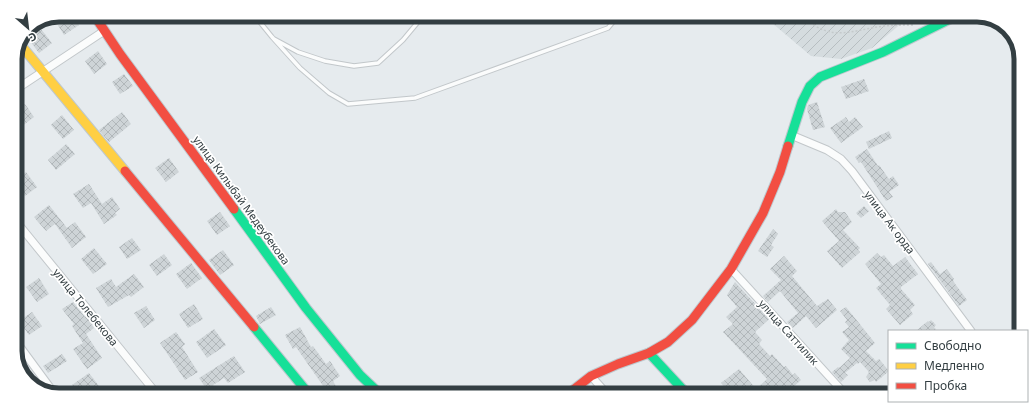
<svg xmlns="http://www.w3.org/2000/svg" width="1036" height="410" viewBox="0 0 1036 410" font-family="'Noto Sans',sans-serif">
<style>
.industrial{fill:url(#industrial-furrows)}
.building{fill:url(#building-cross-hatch)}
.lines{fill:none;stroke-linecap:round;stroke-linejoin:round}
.lane-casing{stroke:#c2c7ca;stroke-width:5.5}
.street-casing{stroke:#c2c7ca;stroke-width:9}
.fast-casing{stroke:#bec8ce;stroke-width:11}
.slow-casing{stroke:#bec8ce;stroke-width:11}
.jam-casing{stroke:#bec8ce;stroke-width:11}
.path{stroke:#c5cacc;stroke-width:1.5;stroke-dasharray:2 2;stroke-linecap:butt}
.lane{stroke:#fbfcfc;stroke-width:3.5}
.street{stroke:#fbfcfc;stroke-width:7}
.fast{stroke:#16e098;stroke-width:9}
.slow{stroke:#ffcf43;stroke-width:9}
.jam{stroke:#f24e42;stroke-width:9}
.labels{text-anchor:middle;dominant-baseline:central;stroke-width:3.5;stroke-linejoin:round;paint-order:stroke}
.street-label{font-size:11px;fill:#333e42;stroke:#fff}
.rim{fill:none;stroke:#333e42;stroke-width:5}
</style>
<defs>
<pattern id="industrial-furrows" width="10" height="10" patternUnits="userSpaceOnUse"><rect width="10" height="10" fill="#d5dcdf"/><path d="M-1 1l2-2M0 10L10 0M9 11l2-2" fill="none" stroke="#b7bec1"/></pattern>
<pattern id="building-cross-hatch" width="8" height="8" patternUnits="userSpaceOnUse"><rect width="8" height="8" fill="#ced4d7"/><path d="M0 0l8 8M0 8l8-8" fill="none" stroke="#b1b7ba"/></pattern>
</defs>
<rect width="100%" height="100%" fill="#e6ebee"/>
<path class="industrial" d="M765,17h144l-37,31 -31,11 -30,-3z"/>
<path class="building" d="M67,15h5l7,10 -15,10 -8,-13z
M37,24l15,19 -13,10 -9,-12 2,-2 -5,-9 1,-2z
M98,51l9,13 -13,10 -9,-13z
M124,74l9,12 -13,8 -8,-12z
M864,79l5,12 -23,8 -5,-12z
M817,102l8,25 -12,3 -6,-21 1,-4z
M25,104l9,13 -13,10 -6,-8v-7z
M122,112l9,12 -22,18 -10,-12z
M62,115l12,15 -11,9 -12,-14z
M846,117l3,5 6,-5 8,10 -22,16 -11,-15z
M889,131l3,7 -23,11 -3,-7z
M66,144l9,10 -19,16 -8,-10z
M867,149l11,17 1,-1 10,14 4,-3 6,9 -10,7 4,5 -7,4 -25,-39 -2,1 -4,-6z
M169,158l10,14 -13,10 -11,-14z
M26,172l11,15 -12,9 -10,-13v-3z
M89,184l13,20 10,-7 8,12 -5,4 2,2 -13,9 -13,-21 -8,5 -10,-14z
M49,205l18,23 8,-6 11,15 -14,11 -17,-24 -9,7 -12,-14z
M864,206l5,5 -8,7 -5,-5z
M836,209l2,3h7l7,10 -9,8 17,18 -2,2 2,2 -18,16 -15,-17 12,-10 -17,-20z
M220,212l10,14 -13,9 -10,-14z
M773,229l5,5 -7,11 3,2 -7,10 -9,-6z
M15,232l8,11 -8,6z
M132,238l9,12 -14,9 -8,-12z
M94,248l13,16 -14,10 -12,-15z
M223,250l11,15 -14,10 -11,-15z
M877,253l4,4 3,-2 9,11 12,-9 13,17 -17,13v2l14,16 -5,5 3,4 -13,11 -14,-16 4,-4 -14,-17 5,-4 -16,-20z
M164,254l8,11 -15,11 -8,-11z
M784,256l13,15 -5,5 25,30 11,-7 9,11 -21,18 -10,-12 -13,12 -6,-6 11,-9 -18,-22 -12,11 -5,-6 18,-16 -11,-11z
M931,262l9,12 7,-5 7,10 -1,2 14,19 -8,6 -31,-42z
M191,263l11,15 -15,11 -11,-15z
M134,274l10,13 -13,10 -2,-2 -21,12 -12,-19 15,-9 5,8z
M39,278l10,16 -12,8 -11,-15z
M735,282l34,37 -14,13 7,8 -3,4 11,12 2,-2 12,13 2,-1 7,9 2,-2 6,7 -10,9 6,6 -67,-1 -9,-11 18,-14 17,20 11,-10 -44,-47 10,-8 -7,-7 11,-10 -10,-12z
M73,302l12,15 1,-1 8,12 -8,6 16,24 -15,11 -14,-20 10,-6 -11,-17 2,-2 -12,-15z
M194,304l9,15 -15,9 -9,-14z
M146,306l9,14 -11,8 -10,-15z
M271,307l5,8 -16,9 -4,-8z
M846,307l29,36 -9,8 10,10 3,-2 10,12 -13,11 -1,-2 -5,2 -4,-5 3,-5 -9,-10 -2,2 -1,-1 -12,10 3,2 -7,7 -9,-10 6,-5 1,1 11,-10 -9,-9 8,-9 -7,-8 7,-5 -4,-5 2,-2 -7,-9z
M32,312l10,14 -13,9 -10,-14z
M931,320l5,5 -2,2 3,4h-21l12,-10 1,1z
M300,327l11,20 2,-1 13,18 4,-3 10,15 -7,5 7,12h-12l-32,-46 -3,2 -8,-14z
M214,329l12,16 -19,13 -11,-16z
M176,332l9,12 -3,3 16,25 -13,8 -25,-37z
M62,354l5,7 -19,12 -5,-7z
M234,356l11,16 -17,11 -4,-5 -11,7 5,8h-9l-10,-15z
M89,373l10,13 -9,7h-13l-5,-8z"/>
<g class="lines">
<g class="lane-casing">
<path id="lane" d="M255,16l17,21 28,31 29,25 19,11 67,-6 193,-70 10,-12
M274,39l24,13 27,9 29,5 24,-3 25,-23 20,-24"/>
</g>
<g class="street-casing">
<path id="street" d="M15,90l89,-59
M791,135l36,15 14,9 11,12 119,160
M15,220l141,173
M731,269l115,126
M15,340l39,53
M591,376l16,18"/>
</g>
<g class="fast-casing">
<path id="fast" d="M788,146l14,-44 8,-16 10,-9 63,-25 71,-35
M234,209l72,99 54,67 19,18
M254,327l54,66
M649,353l38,41"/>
</g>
<g class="slow-casing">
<path id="slow" d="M20,44l105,127"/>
</g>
<g class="jam-casing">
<path id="jam" d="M94,15l26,39 114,155
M125,171l129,156
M568,394l23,-18 27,-12 31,-11 19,-11 24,-22 39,-51 32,-56 17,-41 8,-26"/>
</g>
<path class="path" d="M804,17c27,26 48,13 80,9 10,-1 20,-1 31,-1"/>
<use href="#lane" class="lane"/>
<use href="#street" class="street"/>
<use href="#fast" class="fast"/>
<use href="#slow" class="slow"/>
<use href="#jam" class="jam"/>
</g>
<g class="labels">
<g class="street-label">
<text transform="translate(242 200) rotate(54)">улица Килыбай Медеубекова</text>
<text transform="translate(890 222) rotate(53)">улица Ак орда</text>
<text transform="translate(86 307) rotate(51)">улица Толебекова</text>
<text transform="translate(789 332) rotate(48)">улица Саттилик</text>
</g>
</g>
<path d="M0 0H1036V410H0ZM59 22H977A37 37 0 0 1 1014 59V351A37 37 0 0 1 977 388H59A37 37 0 0 1 22 351V59A37 37 0 0 1 59 22Z" fill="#fff" fill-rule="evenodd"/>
<path class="rim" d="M59 22H977A37 37 0 0 1 1014 59V351A37 37 0 0 1 977 388H59A37 37 0 0 1 22 351V59A37 37 0 0 1 59 22Z"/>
<rect x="888" y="330" width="140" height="72" fill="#ffffff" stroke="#adb2b3"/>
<rect x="896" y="343" width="20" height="6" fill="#16e098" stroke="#adb2b3"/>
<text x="924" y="350" font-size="12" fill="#333e42">Свободно</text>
<rect x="896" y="363" width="20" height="6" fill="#ffcf43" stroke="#adb2b3"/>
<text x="924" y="370" font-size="12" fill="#333e42">Медленно</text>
<rect x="896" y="383" width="20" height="6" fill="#f24e42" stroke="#adb2b3"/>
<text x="924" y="390" font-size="12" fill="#333e42">Пробка</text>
<g transform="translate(28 28) rotate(152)" stroke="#ffffff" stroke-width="3" paint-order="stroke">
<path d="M0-3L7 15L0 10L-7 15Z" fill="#333e42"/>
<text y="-6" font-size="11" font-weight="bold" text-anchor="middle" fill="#333e42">С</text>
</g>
</svg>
